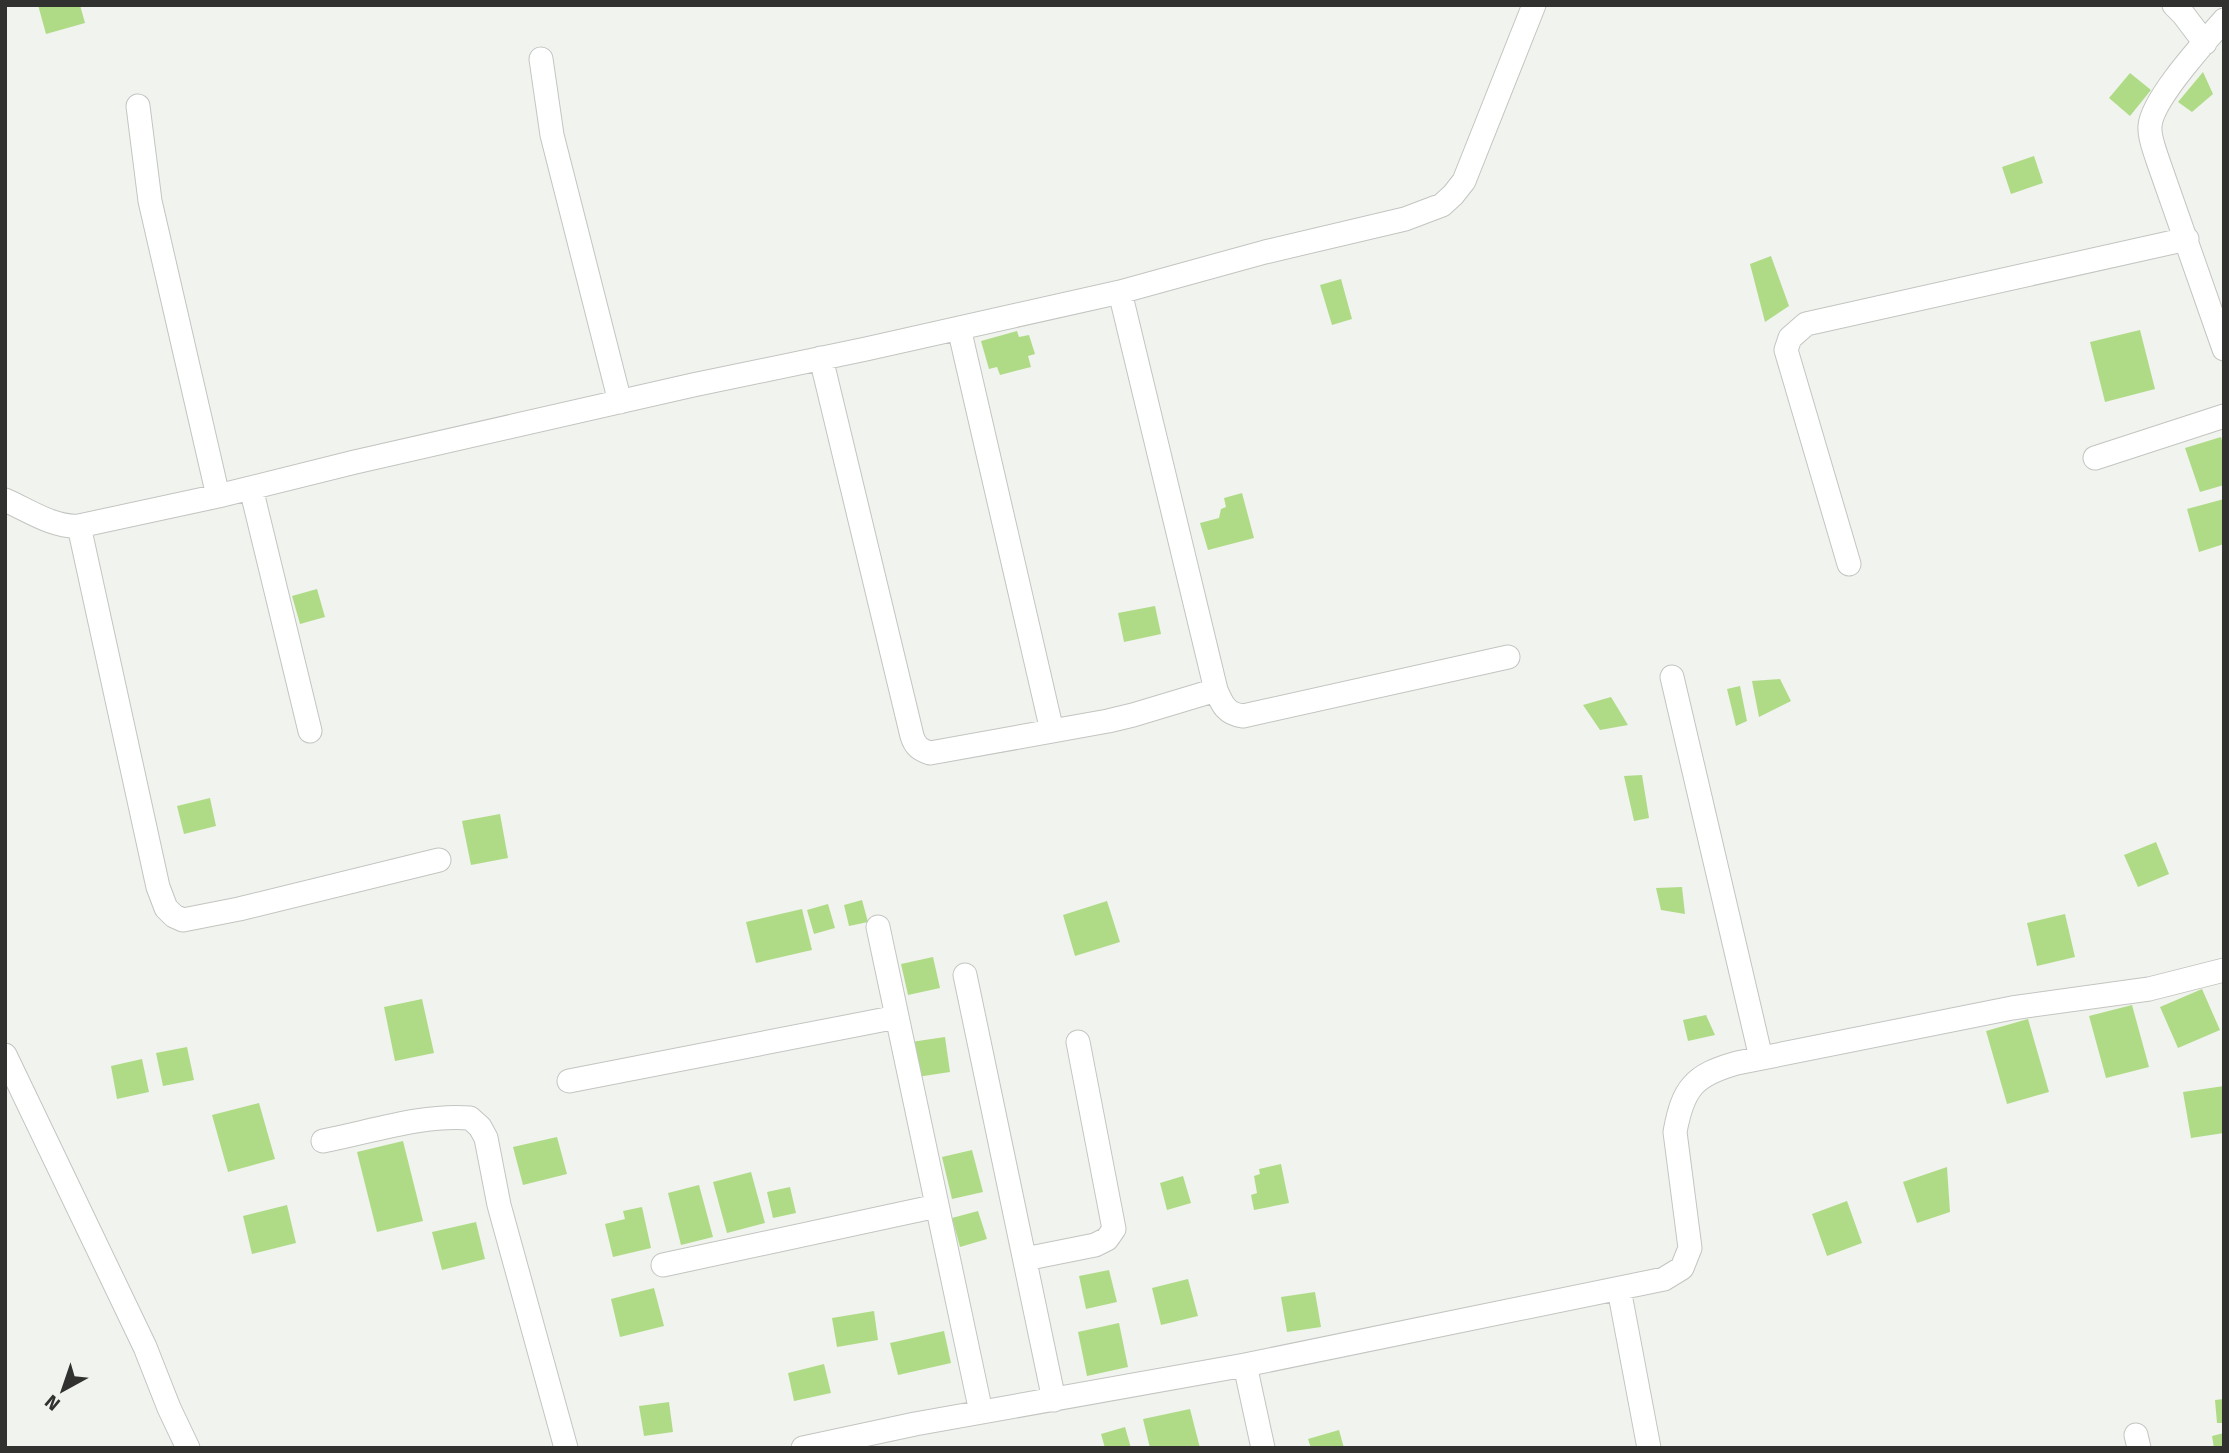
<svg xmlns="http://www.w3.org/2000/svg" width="2229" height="1453" viewBox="0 0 2229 1453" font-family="'Fira Sans',sans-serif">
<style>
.building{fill:#b0db86}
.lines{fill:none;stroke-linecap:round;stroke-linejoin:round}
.street-casing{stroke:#c2c5c0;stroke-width:25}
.street{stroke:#fff;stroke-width:23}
</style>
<rect width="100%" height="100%" fill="#f0f3ee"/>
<path class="building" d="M38,5h42l5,18 -39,11z
M2203,72l10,22 -21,18 -14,-10z
M2130,73l21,17 -21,26 -21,-18z
M2034,156l9,27 -32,11 -9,-27z
M1771,256l18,50 -24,16 -15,-58z
M1341,279l11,40 -20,6 -12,-40z
M2140,330l15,59 -50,13 -15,-60z
M1017,331l2,6 10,-2 6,19 -7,2 3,11 -31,8 -3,-8 -8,2 -8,-28z
M2221,437l3,10v38l-24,7 -15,-44z
M1242,493l12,45 -46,12 -8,-27 19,-5 2,-9 5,-2 -2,-9z
M2224,499v45l-25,8 -12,-43z
M317,589l8,28 -25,7 -8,-28z
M1155,606l6,28 -37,8 -6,-29z
M1780,679l11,22 -32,16 -7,-36z
M1740,686l7,35 -11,5 -9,-37z
M1611,697l17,28 -28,5 -17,-25z
M1642,775l7,43 -15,3 -10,-45z
M210,798l6,28 -32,8 -7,-28z
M500,814l8,44 -37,7 -9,-44z
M2156,842l13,32 -31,13 -14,-32z
M1682,887l3,27 -24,-4 -5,-22z
M862,900l6,22 -19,4 -5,-21z
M1107,901l13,41 -45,14 -12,-41z
M828,904l7,24 -21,6 -7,-24z
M802,909l10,41 -56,13 -10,-41z
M2065,914l10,43 -38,9 -10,-43z
M933,957l7,31 -32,7 -7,-31z
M2202,989l18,41 -42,18 -18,-41z
M422,999l12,54 -39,8 -11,-54z
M2132,1005l17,62 -43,11 -17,-62z
M1706,1015l9,20 -27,6 -5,-21z
M2028,1019l21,73 -42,12 -21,-73z
M945,1037l5,35 -33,5 -6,-35z
M187,1047l7,33 -31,6 -7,-33z
M142,1059l7,33 -32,7 -6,-33z
M2224,1086v47l-33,5 -8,-46z
M259,1103l16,56 -47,13 -16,-57z
M557,1137l10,37 -44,11 -10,-38z
M403,1141l20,80 -46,11 -20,-80z
M972,1150l11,42 -31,7 -10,-42z
M1281,1164l8,39 -35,7 -3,-15 6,-2 -3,-17 6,-2 -1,-5z
M1947,1167l3,45 -33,11 -14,-41z
M751,1172l14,51 -38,10 -14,-51z
M1183,1176l8,27 -24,7 -7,-27z
M699,1185l14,52 -32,8 -13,-52z
M790,1187l6,26 -23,5 -6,-26z
M1847,1201l15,42 -35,13 -15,-42z
M287,1205l9,38 -44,11 -9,-38z
M642,1207l9,41 -38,9 -8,-33 20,-5 -2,-8z
M978,1211l9,28 -27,8 -8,-29z
M476,1222l9,37 -43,11 -10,-38z
M1109,1270l8,32 -31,7 -7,-33z
M1188,1279l10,37 -37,9 -9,-37z
M654,1288l10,38 -44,11 -9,-38z
M1315,1292l6,35 -34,5 -6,-35z
M874,1311l4,29 -41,7 -5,-29z
M1119,1323l9,44 -41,9 -9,-44z
M944,1331l7,32 -53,12 -8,-32z
M824,1364l7,29 -37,8 -6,-28z
M2224,1399v24h-7l-2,-23z
M669,1402l4,30 -29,4 -5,-30z
M1190,1409l10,39h-50l-7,-29z
M1125,1427l6,21h-26l-4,-14z
M1339,1430l5,18h-33l-3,-9z
M2224,1433v15h-10l-2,-12z"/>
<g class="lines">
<g class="street-casing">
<path id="street" d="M2174,5l9,9 22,29
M2224,20c-19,22 -72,79 -74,106 -1,11 4,22 7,32l67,191
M541,59l11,76 68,267
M138,106l12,95 68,295
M1120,292l96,398c6,14 10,24 27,26l265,-59
M959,328l93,403
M821,358l91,378c3,10 8,14 18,17l178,-32 25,-6 83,-25
M2095,458l129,-42
M251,488l59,243
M5,500c23,10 49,28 74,26l139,-30 137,-34 338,-77 173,-36 254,-57 145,-40 140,-33 37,-14 11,-10 11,-14 70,-176
M79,526l79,361 8,21 8,8 9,4 56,-11 200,-49
M1849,564l-63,-214 4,-12 16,-14 381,-85
M1672,677l89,381
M878,927l103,485
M965,975l89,425
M5,1055l140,292 24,61 19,40
M569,1081l328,-64
M323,1141c47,-9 100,-27 147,-23l10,9 6,11 13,67 67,243
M1025,1259l70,-14 12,-6 7,-10 -36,-187
M663,1265l274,-59
M1619,1289l30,159
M1245,1365l18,83
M2136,1435l3,13
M803,1448l112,-24 330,-59 419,-86 18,-11 8,-20 -15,-116c8,-44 19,-57 62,-69l275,-55 137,-19 75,-19"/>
</g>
<use href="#street" class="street"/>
</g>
<rect width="2229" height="1453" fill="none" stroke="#313130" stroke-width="14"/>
<g transform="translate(63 1390) rotate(220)" stroke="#f0f3ee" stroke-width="5" paint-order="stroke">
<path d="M0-5L12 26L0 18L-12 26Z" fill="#313130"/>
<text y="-10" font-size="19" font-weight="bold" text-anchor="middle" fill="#313130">N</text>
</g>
</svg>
